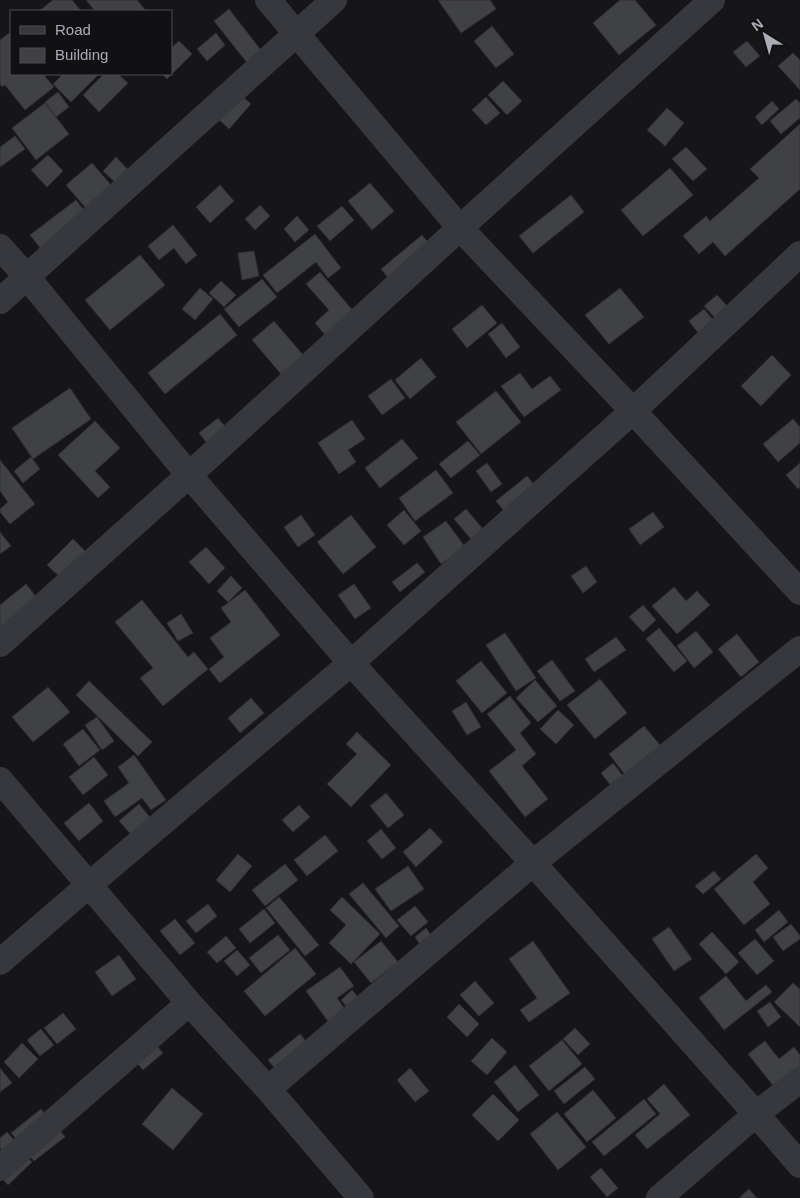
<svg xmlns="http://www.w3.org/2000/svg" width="800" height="1198" viewBox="0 0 800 1198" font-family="Arial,sans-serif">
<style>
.building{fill:#404145;stroke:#303034}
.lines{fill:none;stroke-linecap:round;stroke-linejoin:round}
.street{stroke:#37383d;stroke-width:26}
</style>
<rect width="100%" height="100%" fill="#161618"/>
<path class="building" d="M53,0h19l9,11h-42z
M86,0h51l9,11h-51z
M438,0h52l6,9 -35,24z
M620,0h15l21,25 -37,30 -26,-32z
M229,9l38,49 -15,11 -38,-48z
M492,26l22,28 -18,14 -22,-27z
M11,32v42h32l11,13 -29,23 -20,-25 -3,2 -2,-3v-44z
M216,33l9,12 -18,16 -10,-12z
M179,41l13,13 -25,25 -5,-5h9v-26z
M747,41l13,15 -14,11 -13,-15z
M793,53l7,7v30l-22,-24z
M63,74h36l-28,28 -18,-18z
M104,74h14l10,9 -29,29 -16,-17z
M503,81l19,20 -15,14 -19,-20z
M235,90l16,14 -22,25 -16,-15z
M58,92l11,15 -13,10 -11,-15z
M486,97l14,16 -14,12 -14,-15z
M796,99l4,4v15l-19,16 -11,-13z
M772,101l7,8 -17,16 -7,-8z
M45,103l24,31 -33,26 -24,-32z
M667,108l17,15 -19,23 -18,-16z
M800,124v65l-75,67 -12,-14 -14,12 -16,-18 23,-20 4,5 49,-43 -9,-9z
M15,136l10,13 -25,18v-20z
M686,147l21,22 -14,12 -21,-22z
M48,155l15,16 -16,16 -16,-17z
M116,157l16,17 -13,12 -16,-15z
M92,163l24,28 -26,22 -24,-28z
M670,168l23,27 -50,41 -22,-26z
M370,183l24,28 -22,19 -24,-29z
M220,185l14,16 -24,22 -14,-16z
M571,195l13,17 -51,41 -14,-17z
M76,200l14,18 -45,36 -15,-19z
M260,205l10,11 -15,14 -10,-11z
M342,206l12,14 -24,21 -13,-15z
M297,216l12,14 -14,12 -11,-13z
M173,225l24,30 -11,9 -12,-16 -15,12 -11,-14z
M315,234l26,34 -13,10 -12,-16 -39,31 -14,-18z
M422,235l18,23 -41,33 -18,-22z
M254,251l5,25 -17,4 -4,-27z
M140,255l25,30 -55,45 -25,-30z
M320,272l40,47 -28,24 -17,-20 14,-13 -23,-26z
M262,279l15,18 -38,30 -15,-18z
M221,281l15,14 -12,12 -15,-14z
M200,288l13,11 -18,21 -13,-11z
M620,288l24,29 -35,27 -24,-29z
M717,295l13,14 -12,12 -14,-15z
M482,305l15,18 -30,25 -15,-19z
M704,309l10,12 -15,13 -10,-13z
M220,314l17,21 -72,59 -17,-21z
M274,321l41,48 -23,18 -40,-47z
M502,323l18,24 -14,11 -18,-24z
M772,355l19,20 -30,31 -20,-20z
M421,358l15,19 -26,22 -15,-19z
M520,373l12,16 18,-13 11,14 -37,27 -23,-31z
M391,379l14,19 -23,17 -14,-19z
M70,388l21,31 -58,40 -21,-31z
M496,391l25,31 -40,32 -25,-32z
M218,418l15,18 -20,15 -14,-18z
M793,419l7,8v16l-22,19 -15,-18z
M352,420l13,19 -17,11 8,12 -17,12 -21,-31z
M95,421l25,27 -25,23 15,16 -12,11 -40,-43z
M402,439l16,19 -38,30 -15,-20z
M468,441l12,14 -29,23 -12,-14z
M31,457l9,12 -17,14 -9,-12z
M0,460l35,44 -25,20 -10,-12v-3l8,-7 -8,-11z
M487,463l15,21 -11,8 -15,-21z
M800,463v24l-2,2 -12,-14z
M436,470l17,23 -38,28 -16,-23z
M527,476l8,10 -26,31 -13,-16z
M466,509l17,20 -12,10 -17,-20z
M404,510l17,21 -17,14 -17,-20z
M653,512l11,15 -24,18 -11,-16z
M301,515l14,20 -17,12 -14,-20z
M351,515l25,32 -33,27 -26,-32z
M446,521l19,26 -24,17 -18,-27z
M0,532l11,14 -11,8z
M73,539l15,15 -25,26 -16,-15z
M206,547l19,21 -16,16 -20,-22z
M417,563l8,9 -25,20 -8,-10z
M586,566l11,16 -14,11 -12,-17z
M231,576l11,12 -14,14 -11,-11z
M26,584l15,19 -41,27v-25z
M354,584l17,24 -16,11 -17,-24z
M674,587l12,14 11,-10 13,14 -33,29 -25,-28z
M245,590l35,45 -60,48 -11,-14 15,-12 -14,-19 21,-16 -10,-14z
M142,600l46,57 6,-5 14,17 -45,37 -23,-28 13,-10 -38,-46z
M643,605l13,15 -13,12 -14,-15z
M181,614l12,19 -15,8 -11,-18z
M659,628l28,33 -13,11 -28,-33z
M696,631l17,21 -19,16 -17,-22z
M505,633l31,45 -20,13 -30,-46z
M737,634l22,28 -18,15 -23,-28z
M616,637l10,13 -32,22 -9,-13z
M552,660l23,31 -15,10 -23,-30z
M481,661l26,32 -25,20 -26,-32z
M600,679l27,34 -32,26 -28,-34z
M535,680l22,26 -19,16 -22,-24z
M89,681l63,61 -14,14 -62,-61z
M48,687l22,25 -37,30 -21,-25z
M510,696l21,27 -11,10 16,21 -14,12 26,33 -23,18 -36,-46 27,-21 -29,-36z
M251,698l13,15 -24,20 -12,-15z
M466,702l15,25 -14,8 -15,-24z
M558,710l16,15 -18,19 -16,-15z
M97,717l17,24 -12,9 -17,-25z
M644,726l21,25 -36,29 -20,-26z
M83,729l17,21 -21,16 -16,-22z
M357,732l34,33 -40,42 -24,-23 30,-30 -11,-10z
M134,755l32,45 -15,10 -9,-12 -27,19 -11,-16 25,-18 -11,-16z
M94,757l14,18 -25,20 -14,-18z
M613,763l14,18 -12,10 -14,-18z
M386,793l18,22 -16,13 -18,-22z
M89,803l14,18 -24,20 -15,-18z
M139,804l24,29 -19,16 -25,-28z
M299,805l11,12 -17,15 -11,-12z
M430,828l13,14 -27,25 -13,-15z
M381,829l15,19 -14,11 -15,-18z
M325,835l13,16 -31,25 -13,-16z
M238,854l14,12 -22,26 -14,-12z
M756,854l12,14 -15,14 17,22 -26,21 -30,-36z
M285,864l13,16 -33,26 -13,-16z
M408,866l16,23 -33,22 -16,-22z
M714,871l7,8 -18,15 -8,-8z
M363,883l36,43 -13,12 -37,-44z
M279,897l40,48 -14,11 -39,-48z
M342,897l38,37 -29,30 -22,-21 17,-18 -16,-15z
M208,904l9,12 -21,17 -10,-12z
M415,906l13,16 -17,14 -14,-16z
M264,909l11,14 -25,20 -11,-14z
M779,910l9,12 -24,20 -9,-12z
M175,919l20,24 -15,12 -20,-24z
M791,924l9,12v3l-17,12 -10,-14z
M669,927l23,32 -18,12 -22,-32z
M426,928l17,24 -12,8 -16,-23z
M712,932l27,30 -13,12 -27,-30z
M278,935l12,15 -29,23 -12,-15z
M226,936l10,12 -19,15 -10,-11z
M755,939l19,22 -17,14 -19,-22z
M381,941l17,21 -27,21 -17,-21z
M533,941l37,52 -41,29 -9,-12 17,-12 -28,-39z
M295,948l21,26 -51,42 -21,-25z
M237,950l13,15 -13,11 -13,-15z
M119,955l17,24 -24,17 -17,-24z
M340,967l14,19 -17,12 15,21 -17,12 -29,-40z
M726,976l20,25 20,-16 6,7 -48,38 -25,-32z
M475,981l19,22 -15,13 -19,-21z
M793,983l7,6v38l-26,-25z
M352,990l13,15 -11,10 -13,-15z
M770,1002l11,15 -13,10 -11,-16z
M459,1004l20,20 -12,13 -20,-20z
M63,1013l13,16 -19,15 -13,-16z
M575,1028l15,16 -12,11 -15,-16z
M41,1029l13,16 -14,11 -13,-16z
M146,1034l17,19 -20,17 -17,-20z
M300,1034l15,18 -32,26 -15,-18z
M492,1038l15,14 -20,23 -16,-14z
M562,1040l20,24 -33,27 -20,-25z
M765,1041l14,18 15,-12 6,8v13l-25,20 -27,-34z
M22,1043l16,16 -19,19 -15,-16z
M515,1065l24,30 -21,17 -24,-30z
M585,1067l10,12 -31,25 -10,-13z
M0,1068l12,15 -12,9z
M410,1068l19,23 -14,11 -18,-22z
M664,1084l26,31 -43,34 -12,-14 25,-21 -13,-15z
M172,1088l31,26 -30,36 -31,-26z
M593,1090l23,28 -29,24 -23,-28z
M493,1094l26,26 -21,21 -26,-26z
M644,1099l12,15 -52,42 -12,-14z
M41,1109l10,12 -30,23 -10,-11z
M557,1112l29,35 -28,23 -28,-36z
M54,1122l11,15 -31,24 -11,-14z
M7,1132l13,15 -12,11 -8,-10v-10z
M19,1149l13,13 -24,23 -8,-9z
M601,1168l17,20 -11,9 -17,-20z
M749,1189l8,9h-18z"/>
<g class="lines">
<path class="street" d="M268,0l192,228 173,183 167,181
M0,247l27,30 162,198 162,188 182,200 223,251 44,51
M0,301l334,-301
M0,644l189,-169 271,-247 252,-228
M0,780l189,223 79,86 93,109
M0,962l90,-78 261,-221 282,-252 167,-157
M268,1089l265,-226 267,-214
M0,1168l189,-165
M659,1198l97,-84 44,-34"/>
</g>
<rect x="10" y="10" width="162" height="65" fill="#111113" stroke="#4d4f55"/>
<rect x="20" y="26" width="25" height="8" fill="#37383d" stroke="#4d4f55"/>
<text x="55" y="35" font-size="15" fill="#a8adb8">Road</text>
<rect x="20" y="48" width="25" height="15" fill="#404145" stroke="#4d4f55"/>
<text x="55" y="60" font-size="15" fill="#a8adb8">Building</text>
<g transform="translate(765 35) rotate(323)" stroke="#111113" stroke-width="4" paint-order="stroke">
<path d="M0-4L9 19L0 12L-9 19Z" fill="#a8adb8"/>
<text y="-8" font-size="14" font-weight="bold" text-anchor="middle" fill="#a8adb8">N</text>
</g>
</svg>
